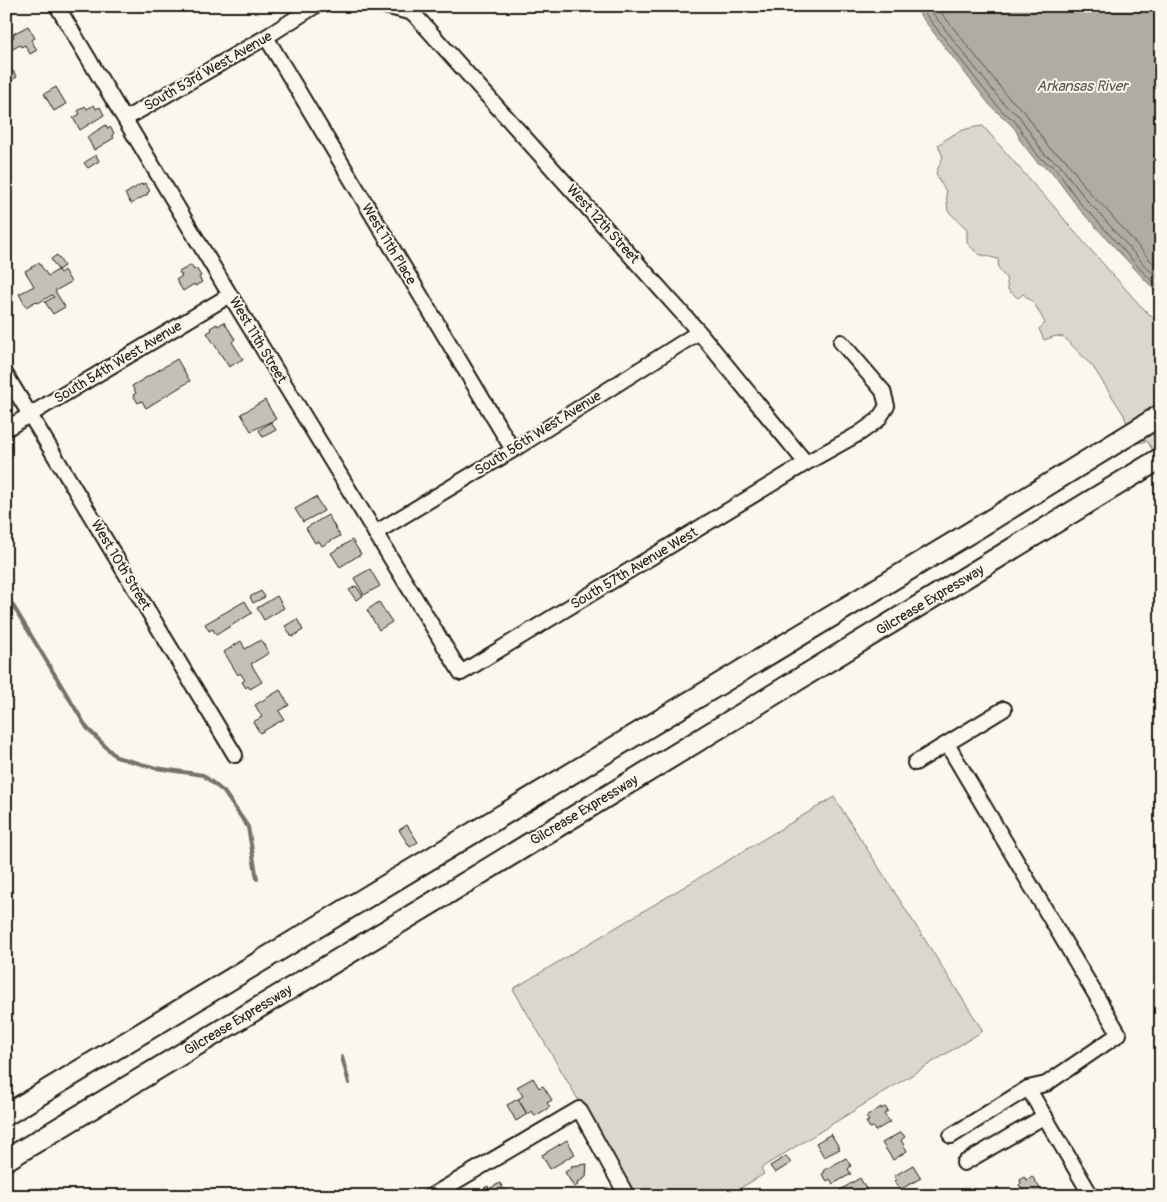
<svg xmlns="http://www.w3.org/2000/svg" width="1167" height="1202" viewBox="0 0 1167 1202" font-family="Pangolin,sans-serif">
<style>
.green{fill:#dad7ce;stroke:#7b7a75}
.water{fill:#afaca5;stroke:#74726e}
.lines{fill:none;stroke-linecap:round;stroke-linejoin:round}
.shore{stroke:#575653;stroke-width:1}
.stream{stroke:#74726e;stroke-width:4}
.building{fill:#c3c0b8;stroke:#1c1c1c}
.minor-casing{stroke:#1c1c1c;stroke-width:18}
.highway-casing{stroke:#1c1c1c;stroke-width:24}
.minor{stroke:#fbf7ec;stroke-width:14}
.highway{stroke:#fbf7ec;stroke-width:20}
.labels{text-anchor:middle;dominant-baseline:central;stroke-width:4;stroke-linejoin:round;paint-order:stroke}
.street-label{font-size:14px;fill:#1c1c1c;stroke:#fbf7ec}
.water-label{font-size:15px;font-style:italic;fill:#575653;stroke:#fbf7ec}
</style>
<rect width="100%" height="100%" fill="#fbf7ec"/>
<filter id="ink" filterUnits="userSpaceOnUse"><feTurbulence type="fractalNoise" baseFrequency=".02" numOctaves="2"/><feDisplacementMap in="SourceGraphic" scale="10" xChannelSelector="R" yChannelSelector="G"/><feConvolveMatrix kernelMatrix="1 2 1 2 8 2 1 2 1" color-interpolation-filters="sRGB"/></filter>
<g filter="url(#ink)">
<path class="green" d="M983,126l52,60 17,18 21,26 66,74 22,22v137l-14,-22 -9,2 -8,-10 -6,-18 -31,-48 -29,-30 -8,-1 -12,4 -5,-11 6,-6 -11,-20 -11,-9 -5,4 -10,-8 -2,-12 -7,-8 -1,-11 -20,-5 -11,-11v-14l-19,-18 -2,-20 -6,-9 -4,-9 7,-16 -5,-12c16,-12 25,-17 45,-19z
M834,797l149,234 -222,137 3,6 -37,22h-92l-122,-207z"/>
<path class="water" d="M913,6h248v291l-81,-87 -29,-39 -14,-9 -18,-23c-1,-13 -22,-25 -30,-35z"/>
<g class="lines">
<path class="shore" d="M919,6l74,95 10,11 11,8 20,30 6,8 15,10 28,39 10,9 49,55 19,18
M927,6l71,91 9,10 12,9 20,30 5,8 15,10 29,38 10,10 48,55 15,13
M936,6l72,91 16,14 25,37 16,11 28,38 11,10 47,54 10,8"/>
<path class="stream" d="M6,594l81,134 29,29 40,11 47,7 21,17 24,35 9,52
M342,1057l7,26"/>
</g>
<path class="building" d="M28,26l7,12 -4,2 6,10 -7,4 -5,-9 -4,2 -1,-2 -9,5 -5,-9 8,-4 -1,-3z
M13,71l4,6 -7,4 -3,-6z
M56,87l10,17 -12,7 -10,-17z
M94,105l2,4 4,-2 4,8 -24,15 -7,-12 7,-4 -2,-3 7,-5 2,3z
M106,125l2,4 2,-2 4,6 -2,2 2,3 -20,12 -7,-13z
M96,155l3,6 -11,7 -4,-5z
M145,183l5,8 -3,2 1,1 -17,10 -6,-10 16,-10 1,1z
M57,255l7,11 -6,4 -7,-11z
M39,263l9,13 10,-6 2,3 4,-3 7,12 -16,9 10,16 -12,7 -8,-12 9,-5 -2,-2 -14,8 -2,-2 -10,6 -7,-13 15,-8 -9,-15z
M191,265l3,5 2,-2 5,8 -2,1 3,5 -7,4 -1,-2 -11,7 -7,-11 6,-4 -3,-4z
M224,322l11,17 -3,3 11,17 -14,8 -22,-34 5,-3 -2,-2 7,-4 1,2z
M177,359l13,22 -44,27 -4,-7 -4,2 -5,-8 3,-2 -4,-7z
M265,400l11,19 -25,12 -10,-17z
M271,422l5,8 -13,7 -4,-7z
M316,497l8,14 -21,11 -8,-13z
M328,515l12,21 -18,10 -3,-5 -4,2 -9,-15z
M352,540l9,14 -21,13 -9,-14z
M370,569l10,17 -16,9 -10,-17z
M356,586l7,10 -7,4 -7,-10z
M261,591l4,6 -12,6 -3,-6z
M277,596l7,12 -20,12 -7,-12z
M245,601l7,12 -36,22 -3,-6 -4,2 -4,-7z
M379,602l13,20 -13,8 -12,-20z
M297,619l6,11 -11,7 -7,-11z
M261,640l8,13 -18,11 11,18 -12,7 -2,-3 -2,2 -4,-6 3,-2 -5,-7 -2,2 -14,-23 17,-11 4,8z
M280,690l9,15 -10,6 5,8 -24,14 -7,-11 9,-5 -7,-12z
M407,825l11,17 -8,5 -11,-17z
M533,1078l6,10 4,-2 9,14 -5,3 3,4 -15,9 -3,-5 -5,3 -9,-15 5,-3 -6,-9z
M518,1099l9,15 -11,7 -9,-16z
M881,1107v2l4,-2 3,4 -4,3 6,8 -15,9 -2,-4 -3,1 -4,-6 3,-1 -3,-4z
M901,1132l4,5 -4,3 6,11 -14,9 -11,-17z
M831,1134l9,15 -16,8 -8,-14z
M567,1140l8,14 -25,15 -8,-14z
M786,1156l5,7 -16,10 -5,-7z
M846,1158l5,8 -3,3 3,5 -18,10 -3,-5 -3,2 -5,-7 3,-2 -1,-2z
M587,1164l-1,13 -9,6 1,2 -4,2 -9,-15 7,-4 -1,-2z
M913,1165l8,13 -22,12 -5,-9 2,-1 -2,-4z
M1032,1176l11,17 -4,3h-13l-7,-11 2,-2 -1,-3 4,-3 3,3z
M860,1178l9,16 -3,2h-15l-1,-2 -6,2 -4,-6z
M500,1183l8,13h-24l-3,-6 7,-4 1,3z"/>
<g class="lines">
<g class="minor-casing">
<path id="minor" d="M57,6l173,289 231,378 345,-210 54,-30 18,-13 9,-14 -4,-15 -42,-49
M384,6l29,7 286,319 107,131
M266,37l247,413
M125,119l141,-82 49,-31
M6,375l229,380
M6,429l224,-134
M375,533l138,-83 186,-118
M947,744l172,290 -73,50 -18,4
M915,763l89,-54
M951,1136l77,-48 61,104
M964,1163l81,-47
M431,1196l148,-87 48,87"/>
</g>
<g class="highway-casing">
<path id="highway" d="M6,1115l975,-589 180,-111
M6,1160l436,-263 719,-439"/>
</g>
<use href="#minor" class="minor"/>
<use href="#highway" class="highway"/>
</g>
</g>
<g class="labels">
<g class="street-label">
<text transform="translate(208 71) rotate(-30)">South 53rd West Avenue</text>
<text transform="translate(603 224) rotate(48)">West 12th Street</text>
<text transform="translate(389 244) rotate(59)">West 11th Place</text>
<text transform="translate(258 340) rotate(59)">West 11th Street</text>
<text transform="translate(118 362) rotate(-31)">South 54th West Avenue</text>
<text transform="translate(538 433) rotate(-32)">South 56th West Avenue</text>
<text transform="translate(121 565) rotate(59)">West 10th Street</text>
<text transform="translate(634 568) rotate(-31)">South 57th Avenue West</text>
<text transform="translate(930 600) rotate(-31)">Gilcrease Expressway</text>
<text transform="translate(584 810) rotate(-31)">Gilcrease Expressway</text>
<text transform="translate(238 1020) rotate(-31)">Gilcrease Expressway</text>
</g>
<g class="water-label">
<text x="1082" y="86">Arkansas River</text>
</g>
</g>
<rect width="1167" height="1202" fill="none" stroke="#fbf7ec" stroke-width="25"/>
<rect x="12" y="12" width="1142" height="1177" fill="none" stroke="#1c1c1c" stroke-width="2" filter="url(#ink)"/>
</svg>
